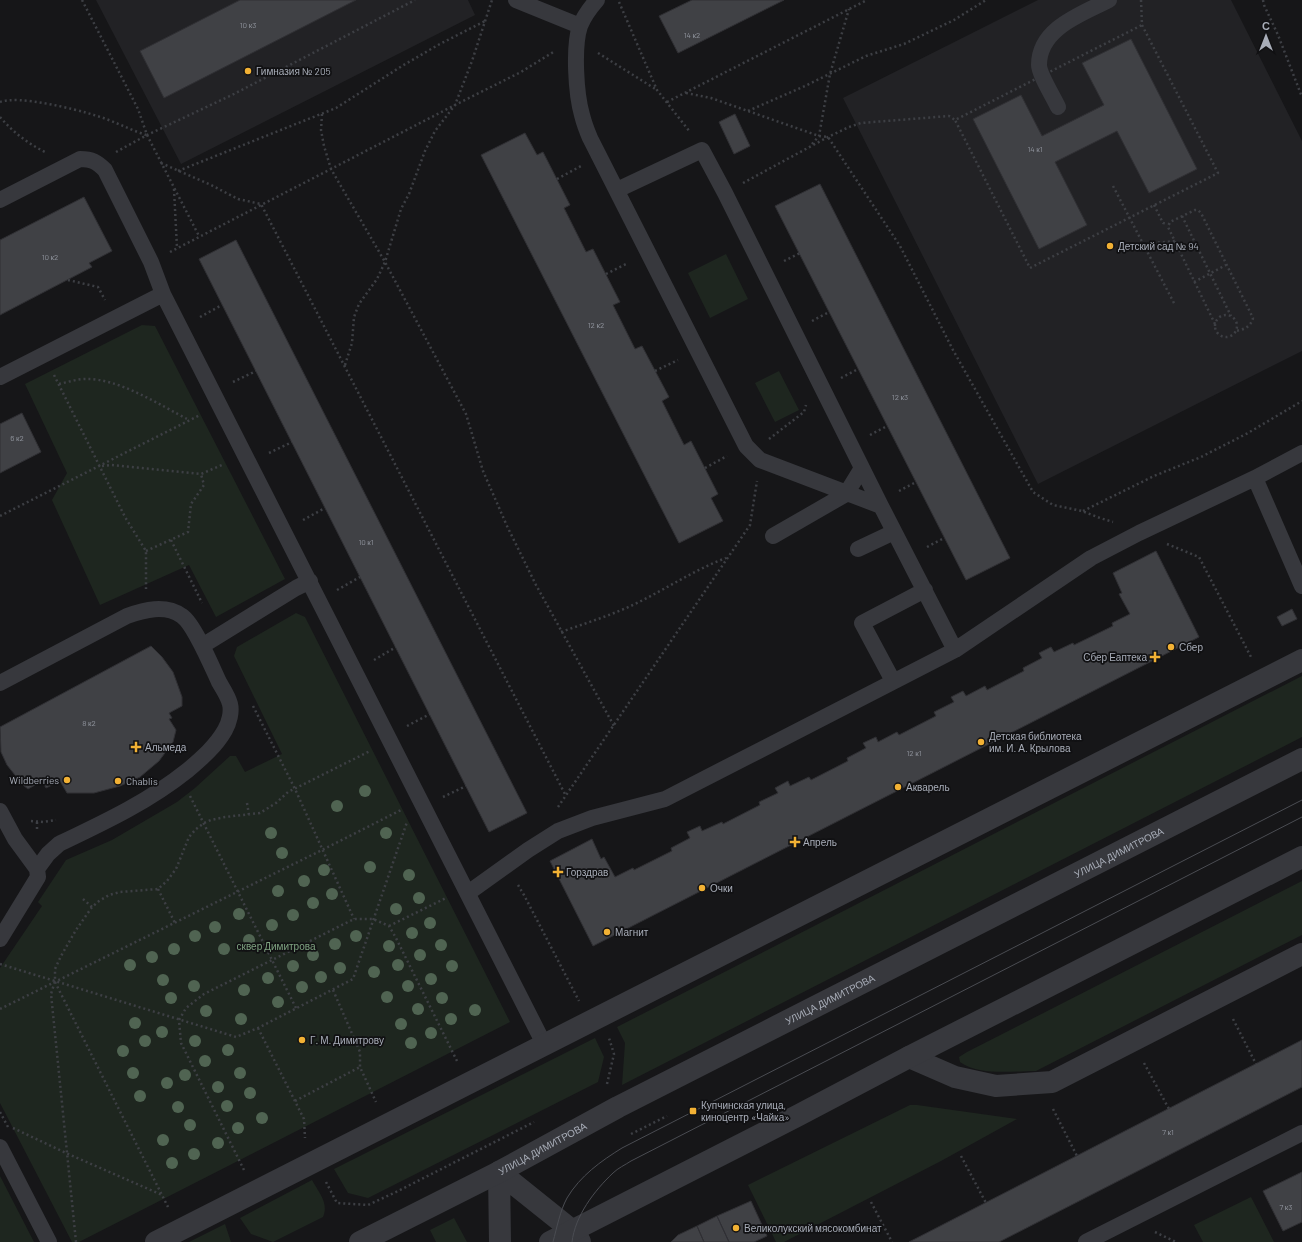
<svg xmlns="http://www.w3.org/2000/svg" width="1302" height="1242" viewBox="0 0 1302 1242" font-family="Barlow,sans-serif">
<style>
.built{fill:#222225}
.green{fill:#1e261f}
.building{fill:#404145;stroke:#303034}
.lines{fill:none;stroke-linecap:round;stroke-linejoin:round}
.path{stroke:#3d3f44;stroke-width:2.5;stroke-dasharray:2 3;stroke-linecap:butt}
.service{stroke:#37383d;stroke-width:16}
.minor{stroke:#37383d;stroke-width:22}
.tertiary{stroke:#37383d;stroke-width:22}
.tram{stroke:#4a4c52;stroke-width:1}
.tree{fill:#506452}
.poi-dot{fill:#f2b134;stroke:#111113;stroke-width:1.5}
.labels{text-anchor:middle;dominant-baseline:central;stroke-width:3.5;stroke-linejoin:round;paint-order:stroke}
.number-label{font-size:8px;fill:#8e929b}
.poi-label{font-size:10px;fill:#a8adb8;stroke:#111113;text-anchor:start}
.street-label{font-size:10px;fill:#a8adb8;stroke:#111113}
.park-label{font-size:10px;fill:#7fa381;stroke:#111113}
</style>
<rect width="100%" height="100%" fill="#161618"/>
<path class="built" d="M96,0h372l7,15 -294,149z
M1038,0h193l71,141v210l-264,133 -195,-386z"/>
<path class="green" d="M726,254l22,45 -38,19 -22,-45z
M142,325l13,1 130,253 -69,38 -27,-52 -89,40 -48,-105 15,-27 -42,-89z
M779,371l20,39 -24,12 -20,-39z
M296,613l9,4 205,405 -431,220h-7l-72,-139v-135l42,-62 -4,-4 28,-42 46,-20 65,-38 18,-14 35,-32h6l9,16 37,-18 -48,-98 3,-9z
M1302,676v61l-680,348 3,-42 -8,-16z
M1302,881v54l-266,136c-23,0 -57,5 -76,-9l-1,-5 8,-5z
M595,1038l9,19 -6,25 -230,116 -20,-5 -14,-24z
M910,1105h7l100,14 -76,42 -157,81h-8l-28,-57z
M0,1176l34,66h-34z
M312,1180c7,13 17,23 11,37l-50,25 -22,-8 -11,-16z
M1251,1197l23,45h-71l-9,-17z
M454,1218l13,24h-31l-6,-12z
M225,1224l6,18h-42z"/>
<path class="building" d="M240,0h116l-192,98 -24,-47z
M692,0h92l-106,53 -19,-37z
M1131,39l66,130 -48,24 -32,-62 -62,31 32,63 -48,24 -66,-130 48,-24 21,41 62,-31 -22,-42z
M735,114l15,32 -16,8 -15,-32z
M525,133l12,22 6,-3 27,53 -6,3 22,44 7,-3 27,53 -7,3 22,44 7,-3 27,51 -7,4 22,44 7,-4 27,53 -7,4 12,23 -44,22 -198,-388z
M820,184l190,374 -44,22 -191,-374z
M84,197l28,54 -23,12 3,4 -92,48v-75z
M236,240l291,573 -38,19 -290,-573z
M22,413l19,39 -41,21v-49z
M1156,551l43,86 -606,309 -43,-85 42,-22 9,20 3,-2 11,20 18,-9 1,2 38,-19 -1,-3 19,-10 -3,-6 13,-6 2,5 20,-9 1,2 37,-19 -1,-3 19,-9 -3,-5 13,-7 2,5 19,-9 2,3 37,-19 -1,-3 19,-10 -3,-5 13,-6 2,5 19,-10 2,3 37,-19 -2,-4 20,-10 -3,-5 12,-6 3,5 19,-10 2,4 37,-19 -1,-3 19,-10 -3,-5 12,-6 3,5 19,-9 1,2 39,-19 -1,-3 18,-9 -11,-20 3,-1 -9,-20z
M1292,609l5,10 -15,7 -5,-9z
M151,646l11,11 11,15 9,25v9l-13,7 3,5 -3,1 7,11 -3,12 -14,19 -19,16 -20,9 -26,7h-27l-7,-12 -14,7 -4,-7 -14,8 -5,-4 -16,-20 -6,-13 -1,-25z
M1302,1040v47l-303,155h-90z
M1302,1172v50l-19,9 -20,-40z
M751,1201l16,35 -13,6h-25l-12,-26z
M717,1216l12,26h-25l-7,-16z
M697,1226l7,16h-33l7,-7z"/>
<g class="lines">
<path class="path" d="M82,0l56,109 9,26 52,101
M1141,0l1,25
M1263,0l1,5 14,30 24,62
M619,2l38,88 33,42
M1142,25l76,148 -188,95 -75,-148z
M598,53l59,37
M686,93l25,5 108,38 9,1 72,109 53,104 80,142 20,13 29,6 18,7 13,4
M0,102c18,-7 75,7 94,13 18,5 34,14 52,20
M667,102l200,-102
M748,111l57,-25 61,-30 38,-12 50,-24 32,-20
M322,114l-1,16 3,16 7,23 54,93 81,152 17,57 24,55 29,59 78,141
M0,117c13,15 27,26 45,35
M812,144l7,-8 11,-62 19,-65
M116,152l31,-17 85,-40 183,-95
M161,163l50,22 27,14 23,5 305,592
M178,171l158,-63 66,-42 36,-21 47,-24
M557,179l24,-13
M743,183l85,-46 21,-10 12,-4 88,-7 6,4
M1113,186l62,119
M174,189l3,59
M1154,205l9,18 5,1
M1182,216l49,100
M1143,244l32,-3
M170,252l285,-147 66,-33 34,-21
M784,261l16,-8
M606,274l22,-11
M68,280l30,7 7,13
M1194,282l32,-17
M1215 326a11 11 0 1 1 22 0a11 11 0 1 1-22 0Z
M200,317l22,-12
M812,321l17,-9
M1215,324l-47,-97 2,-5 25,-12h3l3,3 52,105c-2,9 -10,12 -18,13
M345,365l7,-22 2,-26 5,-13 18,-25 8,-17 16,-53 8,-15 16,-43 10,-20 20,-26 17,-44 20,-61
M655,371l23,-11
M54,375l71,142 21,34v38
M841,378l17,-9
M233,382l23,-11
M59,384c9,-2 18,-5 27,-5 32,-1 74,26 103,41
M870,435l17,-9
M769,439l35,-27 2,-7
M269,453l23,-11
M102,466l9,-1 90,9 23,-10
M705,468l22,-12
M899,491l17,-9
M1083,511l71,-35 47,-19 47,-24 54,-32
M0,516l200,-101
M303,520l22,-12
M171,540l31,63
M1167,544l32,13 52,100
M927,547l17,-9
M146,551l42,-19 3,-28 13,-19 -3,-11
M337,590l23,-13
M561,632c25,-9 51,-17 74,-28 31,-15 59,-34 91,-46
M374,660l22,-13
M253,706l42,83 59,130
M407,726l23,-12
M190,796l106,212
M443,797l23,-11
M247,803l2,12
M558,807l192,-282 7,-44
M31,821l12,1 13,-2
M37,822v9
M518,885l6,10 55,106
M158,889l17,34
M83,899l9,8
M389,926l57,-28
M0,964l236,73 22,-9 95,-49 54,-157
M55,982l113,225
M333,990l27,62v15l16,35
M0,1009l322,-159 79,-40
M1233,1019l23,45
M258,1028l46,91 1,19
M1144,1063l25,46
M607,1084l7,-30 -5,-16
M295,1101l65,-34
M1053,1109l24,47
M0,1112l8,15
M13,1128l53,25 96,42
M631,1134l36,-18
M961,1156l25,47
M244,1170l-63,-127 -2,-23 7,-12 18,-14 150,-75h19l16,7 7,12 61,123
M326,1182l11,21 31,2 28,-13 138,-70
M871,1202l21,40
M1155,1232l21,10
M76,1242l-25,-248 4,-13v-12l6,-13 15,-26 16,-23 7,-6 10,-6 11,-3 38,-3 9,-8 9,-12 13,-32 7,-8 8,-6 7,-3 14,-3 35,-4 16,-10 12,-11 82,-41"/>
<path class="service" d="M516,0l64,26
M597,0c-7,8 -13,16 -17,26 -7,21 -4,68 2,89 2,8 5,16 8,23l156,308 14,14 121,46
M1058,107c-4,-9 -19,-33 -19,-42 0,-37 43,-51 70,-65
M617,190l85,-40 23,43 156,313 74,144
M0,200l80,-41c12,0 17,3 25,11l46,92 12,32 381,750
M0,377l163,-83
M1255,478l47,108
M773,536l73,-42 16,-26
M858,549l36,-17
M202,646l94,-58 14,-7
M893,681l-31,-58 63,-33
M0,683l127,-67c17,-6 38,-12 55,0 12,8 30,51 37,66 4,7 9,14 11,22 2,8 -1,19 -5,26 -9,16 -23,28 -37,40 -40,32 -83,52 -129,74l-11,10 -11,15
M0,811l15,28 22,30 1,8 -38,62
M468,893l60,-43 30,-19 34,-13 73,-19 290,-149 136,-92 48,-25 116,-55 47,-25
M0,1147l49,95
M1086,1242l216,-109"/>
<path class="minor" d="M909,1057l46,20 41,9 56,-4 250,-128
M499,1172l75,60v-2l6,12
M499,1172l1,70
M156,1242l1146,-582"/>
<g class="tertiary">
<path id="s1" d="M360,1242l139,-70 119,-65 684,-348"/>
<path d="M550,1242l247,-126 112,-59 393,-200"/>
</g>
<path class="tram" d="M553,1242c4,-15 7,-31 14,-44 13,-22 34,-37 55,-50l680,-348
M572,1242c3,-26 22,-51 41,-69 5,-5 12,-8 18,-12l671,-344"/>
</g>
<g class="tree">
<circle cx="365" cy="791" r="6"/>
<circle cx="337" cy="806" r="6"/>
<circle cx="271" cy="833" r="6"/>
<circle cx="386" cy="833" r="6"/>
<circle cx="282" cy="853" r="6"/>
<circle cx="370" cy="867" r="6"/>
<circle cx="324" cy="870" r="6"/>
<circle cx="409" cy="875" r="6"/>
<circle cx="304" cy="881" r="6"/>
<circle cx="278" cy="891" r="6"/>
<circle cx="332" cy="894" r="6"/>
<circle cx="419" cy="898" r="6"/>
<circle cx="313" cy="903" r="6"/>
<circle cx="396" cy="909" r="6"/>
<circle cx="239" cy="914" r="6"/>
<circle cx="293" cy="915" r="6"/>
<circle cx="430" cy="923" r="6"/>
<circle cx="272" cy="925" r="6"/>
<circle cx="215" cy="927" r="6"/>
<circle cx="412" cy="933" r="6"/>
<circle cx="195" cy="936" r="6"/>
<circle cx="356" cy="936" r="6"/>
<circle cx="249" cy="940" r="6"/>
<circle cx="335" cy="944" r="6"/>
<circle cx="441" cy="945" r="6"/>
<circle cx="389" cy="946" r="6"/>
<circle cx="174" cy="949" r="6"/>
<circle cx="224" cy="949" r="6"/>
<circle cx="313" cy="955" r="6"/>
<circle cx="420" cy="955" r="6"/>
<circle cx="152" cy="957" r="6"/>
<circle cx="130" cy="965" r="6"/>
<circle cx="398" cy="965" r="6"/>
<circle cx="293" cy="966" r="6"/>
<circle cx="452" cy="966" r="6"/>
<circle cx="340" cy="968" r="6"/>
<circle cx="374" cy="972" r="6"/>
<circle cx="321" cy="977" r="6"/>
<circle cx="268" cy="978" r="6"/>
<circle cx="431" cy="979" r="6"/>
<circle cx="163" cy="980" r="6"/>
<circle cx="194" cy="986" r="6"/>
<circle cx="408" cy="986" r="6"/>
<circle cx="302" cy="987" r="6"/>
<circle cx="244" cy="990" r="6"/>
<circle cx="387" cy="997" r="6"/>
<circle cx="171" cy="998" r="6"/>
<circle cx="442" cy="998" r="6"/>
<circle cx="278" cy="1002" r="6"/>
<circle cx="418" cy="1009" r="6"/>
<circle cx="475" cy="1010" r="6"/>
<circle cx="206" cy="1011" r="6"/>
<circle cx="241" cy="1019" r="6"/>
<circle cx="451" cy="1019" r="6"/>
<circle cx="135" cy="1023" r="6"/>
<circle cx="401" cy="1024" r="6"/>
<circle cx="162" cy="1032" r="6"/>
<circle cx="431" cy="1033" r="6"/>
<circle cx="145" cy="1041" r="6"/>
<circle cx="195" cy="1041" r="6"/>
<circle cx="411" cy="1043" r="6"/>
<circle cx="228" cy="1050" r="6"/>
<circle cx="123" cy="1051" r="6"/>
<circle cx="205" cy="1061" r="6"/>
<circle cx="133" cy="1073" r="6"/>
<circle cx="240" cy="1073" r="6"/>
<circle cx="185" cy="1075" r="6"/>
<circle cx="167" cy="1083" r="6"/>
<circle cx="218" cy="1087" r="6"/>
<circle cx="250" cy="1093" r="6"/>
<circle cx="140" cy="1096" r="6"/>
<circle cx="227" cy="1106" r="6"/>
<circle cx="178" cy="1107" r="6"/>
<circle cx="262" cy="1118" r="6"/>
<circle cx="190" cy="1125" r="6"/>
<circle cx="238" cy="1128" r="6"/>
<circle cx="163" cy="1140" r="6"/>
<circle cx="218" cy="1143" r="6"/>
<circle cx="194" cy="1154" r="6"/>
<circle cx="172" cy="1163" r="6"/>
</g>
<g class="poi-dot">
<circle cx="248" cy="71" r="4"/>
<circle cx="1110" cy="246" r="4"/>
<circle cx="1171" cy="647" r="4"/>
<path d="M1153 651h4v4h4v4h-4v4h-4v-4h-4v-4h4z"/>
<circle cx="981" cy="742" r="4"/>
<path d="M134 741h4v4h4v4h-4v4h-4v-4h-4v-4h4z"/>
<circle cx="67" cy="780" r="4"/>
<circle cx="118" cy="781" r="4"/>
<circle cx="898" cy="787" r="4"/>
<path d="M793 836h4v4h4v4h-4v4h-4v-4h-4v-4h4z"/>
<path d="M556 866h4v4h4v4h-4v4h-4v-4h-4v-4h4z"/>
<circle cx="702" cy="888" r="4"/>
<circle cx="607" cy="932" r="4"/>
<circle cx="302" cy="1040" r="4"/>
<rect x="689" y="1107" width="8" height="8" rx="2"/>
<circle cx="736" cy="1228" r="4"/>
</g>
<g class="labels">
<g class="number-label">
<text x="248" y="25">10 к3</text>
<text x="692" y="35">14 к2</text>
<text x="1035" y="149">14 к1</text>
<text x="50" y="257">10 к2</text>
<text x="596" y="325">12 к2</text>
<text x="900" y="397">12 к3</text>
<text x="17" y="438">6 к2</text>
<text x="366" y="542">10 к1</text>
<text x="89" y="723">8 к2</text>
<text x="914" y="753">12 к1</text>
<text x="1168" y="1132">7 к1</text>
<text x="1286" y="1207">7 к3</text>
</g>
<g class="poi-label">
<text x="256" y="71">Гимназия № 205</text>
<text x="1118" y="246">Детский сад № 94</text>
<text x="1179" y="647">Сбер</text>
<text x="1147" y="657" text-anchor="end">Сбер Еаптека</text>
<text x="989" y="736">Детская библиотека<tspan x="989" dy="12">им. И. А. Крылова</tspan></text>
<text x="145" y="747">Альмеда</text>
<text x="59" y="780" text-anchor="end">Wildberries</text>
<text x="126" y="781">Chablis</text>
<text x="906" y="787">Акварель</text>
<text x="803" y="842">Апрель</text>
<text x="566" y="872">Горздрав</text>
<text x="710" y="888">Очки</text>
<text x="615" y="932">Магнит</text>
<text x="310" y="1040">Г. М. Димитрову</text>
<text x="701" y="1105">Купчинская улица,<tspan x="701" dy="12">киноцентр «Чайка»</tspan></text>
<text x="744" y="1228">Великолукский мясокомбинат</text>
</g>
<g class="street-label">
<text stroke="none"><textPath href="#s1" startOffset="853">УЛИЦА ДИМИТРОВА</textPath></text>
<text stroke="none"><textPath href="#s1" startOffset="529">УЛИЦА ДИМИТРОВА</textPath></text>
<text stroke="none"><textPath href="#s1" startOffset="205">УЛИЦА ДИМИТРОВА</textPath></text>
</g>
<g class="park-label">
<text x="276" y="946">сквер Димитрова</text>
</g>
</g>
<g transform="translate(1266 36)" stroke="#111113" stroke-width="3" paint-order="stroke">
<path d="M0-3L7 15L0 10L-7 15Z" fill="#a8adb8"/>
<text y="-6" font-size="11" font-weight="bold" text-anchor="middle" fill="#a8adb8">С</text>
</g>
</svg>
